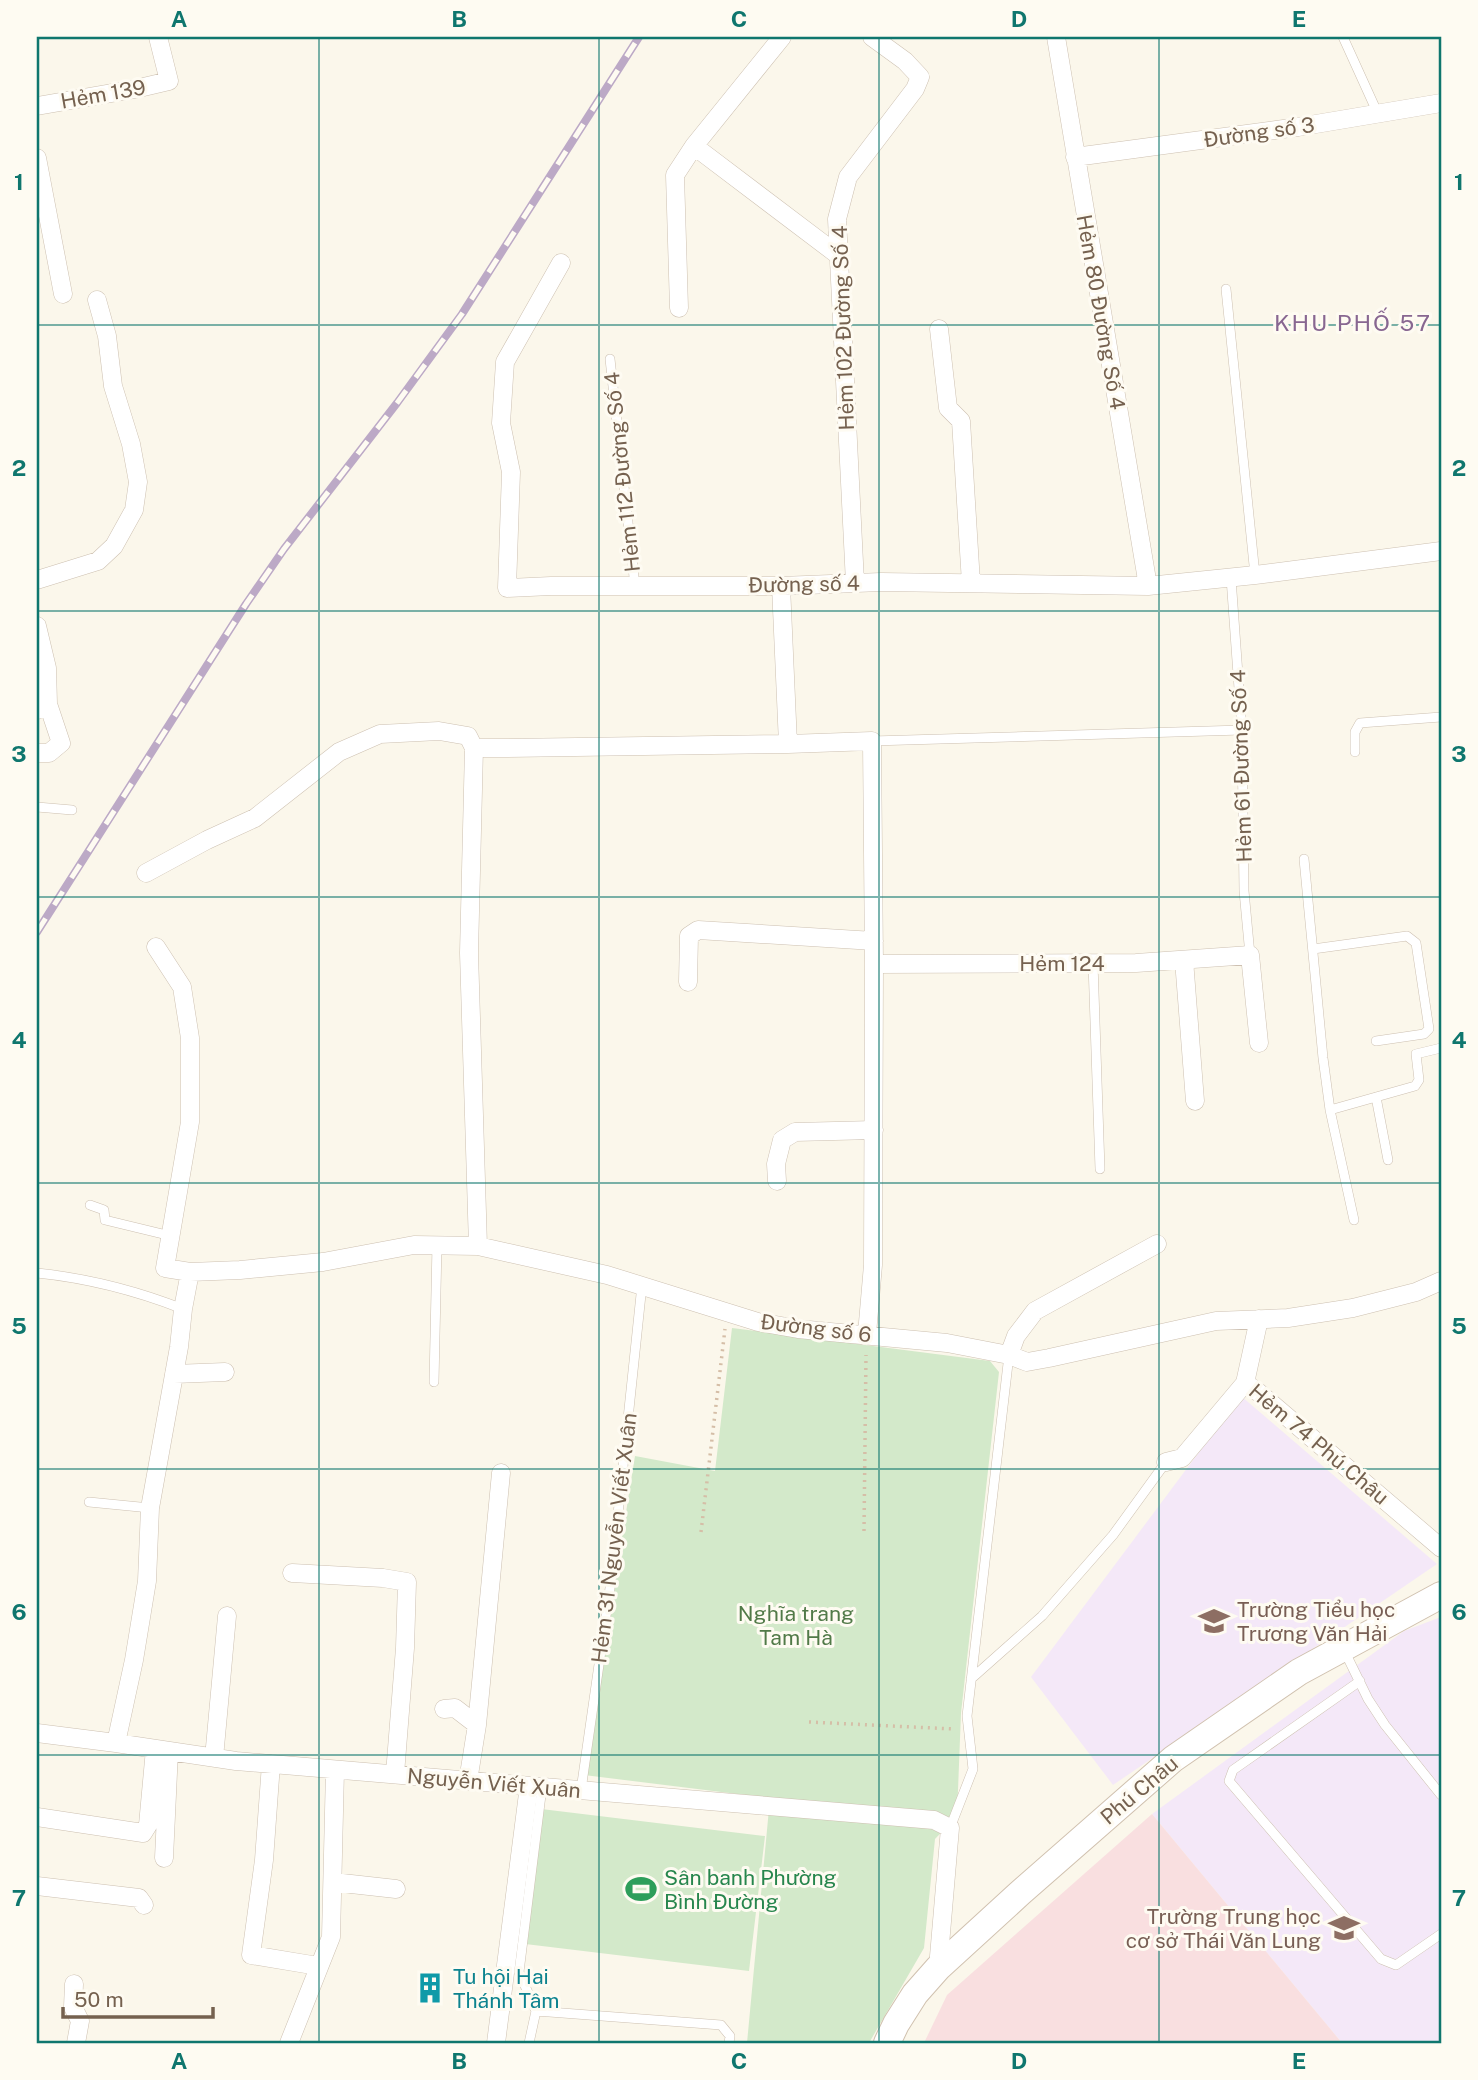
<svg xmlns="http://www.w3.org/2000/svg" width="1478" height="2080" viewBox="0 0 1478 2080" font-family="'Public Sans',sans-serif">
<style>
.education{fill:#f4e8f8}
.medical{fill:#f9dfe0}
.green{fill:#d3e9ca}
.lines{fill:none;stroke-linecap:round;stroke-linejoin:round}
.lane-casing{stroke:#cdc0b1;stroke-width:10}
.street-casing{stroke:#cdc0b1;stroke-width:19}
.secondary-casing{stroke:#d0c1af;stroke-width:28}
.path{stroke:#d5bea7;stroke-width:3.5;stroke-dasharray:2 5;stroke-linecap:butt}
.lane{stroke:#fff;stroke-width:9}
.street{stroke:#fff;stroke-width:18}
.secondary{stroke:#fff;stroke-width:26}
.rail-casing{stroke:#bca9c6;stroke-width:8}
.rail{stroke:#fefbf2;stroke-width:5;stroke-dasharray:16;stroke-linecap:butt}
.grid{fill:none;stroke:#0f766e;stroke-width:2;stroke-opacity:0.55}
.labels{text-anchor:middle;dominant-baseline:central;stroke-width:6;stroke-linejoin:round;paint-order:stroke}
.street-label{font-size:21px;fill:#75614f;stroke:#fefbf2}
.education-label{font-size:21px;fill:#785e54;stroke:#fefbf2;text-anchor:start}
.park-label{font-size:21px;fill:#517a48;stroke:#fefbf2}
.leisure-label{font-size:21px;fill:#27864d;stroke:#fefbf2;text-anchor:start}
.culture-label{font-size:21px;fill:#0d838f;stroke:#fefbf2;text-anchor:start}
.neighbourhood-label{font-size:23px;letter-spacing:2px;fill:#886791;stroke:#fefbf2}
.neatline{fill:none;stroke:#0f766e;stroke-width:2.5}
.grid-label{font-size:23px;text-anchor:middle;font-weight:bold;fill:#0f766e}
</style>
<rect width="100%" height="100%" fill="#fbf7eb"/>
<path class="education" d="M1241,1396l196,168 -324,221 -82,-108z
M1441,1617v426h-99l-190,-229 252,-183z"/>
<path class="medical" d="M1152,1814l190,229h-418l23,-48z"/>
<path class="green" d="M732,1328l258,33 9,11 -38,341 -4,103 -22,23 -11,109 -55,95h-122l23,-245 -186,-23 51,-319 80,15z
M533,1808l232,28 -16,135 -232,-28z"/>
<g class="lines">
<g class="lane-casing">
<path id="lane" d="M1343,37l35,77
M1226,289l29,286
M610,359l25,227
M1231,578l11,152 2,161 6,64
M872,741l370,-11
M1355,752v-20l5,-9 81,-6
M37,807l35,3
M1304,859l19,199 7,52
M1313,949l94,-13 9,7 13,86 -5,5 -48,7
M1093,963l7,206
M1376,1097l12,63
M90,1205l14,5 1,10 66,16
M1354,1220l-24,-110 85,-24 4,-6 -3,-26 25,-6
M37,1273c49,5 100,18 146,36
M434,1382l3,-137
M89,1502l61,6
M1344,1650l24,49 17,26 56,70
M971,1679l71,-63 71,-81 53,-73
M1360,1681l-127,89 -4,11 152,178 15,6 45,-31
M542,1787l-23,185 17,39 185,14 9,11 -1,7
M581,1790l30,-209 31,-296
M950,1828l23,-59 -6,-53 42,-361
M529,2043l7,-32"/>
</g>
<g class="street-casing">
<path id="street" d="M1056,37l92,549
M37,106l98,-17 34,-8 -11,-44
M694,146l144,109
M1075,157l223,-30 143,-24
M37,158l26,136
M561,263l-56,99 -4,61 10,49 -4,116 44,-2h230l100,-4 267,4 107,-11 186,-24
M679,308l-4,-133 19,-29 88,-109
M939,329l9,79 13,13 10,162
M37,580l61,-19 16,-15 20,-36 4,-28 -7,-38 -18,-58 -6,-50 -10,-36
M855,583l-18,-364 11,-42 67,-88 5,-12 -15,-16 -33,-24
M781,586l7,158
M37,626l10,42 1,36 -11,6
M474,748l-5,205 9,293
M37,753h12l12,-10 -13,-39
M146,873l61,-33 48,-22 84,-66 41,-18 59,-3 29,5 6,12h31l283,-4 84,-3 2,223 -1,301 -6,69
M156,947l26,40 8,51v84l-25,146 25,4 50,-2 83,-8 91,-17 64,1 129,29 151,47 40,7 149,14 62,12 18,7 22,-4 167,-37 72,-3 65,-10 63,-16 25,-11
M1184,960l11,141
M874,964l262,-1 114,-8 9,88
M688,982l1,-46 9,-6 176,11
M777,1181l-1,-17 6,-24 13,-8 79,-2
M1259,1319l-14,64 13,9 183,156
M1009,1355l7,-19 19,-25 122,-67
M174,1374l51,-2
M1166,1462l16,-4 63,-75
M292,1573l91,5 24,4 -2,66 -10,126
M444,1709l11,-1 22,17 -9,56
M477,1725l24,-252
M37,1733l79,10 120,18 698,59 16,8 -12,140
M116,1743l18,-83 13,-79 3,-73 29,-161 4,-38 7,-37
M214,1758l13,-142
M271,1764l-7,96 -13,95 67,11
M37,1817l106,16 5,-8 7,-76
M164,1858l5,-107
M333,1882l63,7
M37,1886l102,12 5,7
M74,1984l-1,23 7,14 -4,22
M289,2043l42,-106 4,-167
M496,2043l33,-257"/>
</g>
<g class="secondary-casing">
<path id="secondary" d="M887,2043l9,-19 19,-30 23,-26 82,-75 153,-134 126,-87 142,-77"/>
</g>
<path class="path" d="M864,1531l2,-176
M701,1532l24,-203
M809,1722l145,7"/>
<use href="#lane" class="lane"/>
<use href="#street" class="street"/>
<use href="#secondary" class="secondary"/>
<g class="rail-casing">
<path id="rail" d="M37,932l209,-328 38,-55 113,-146 65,-89 177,-277"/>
</g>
<use href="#rail" class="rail"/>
</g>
<path class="grid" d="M319,37v2006M599,37v2006M879,37v2006M1159,37v2006M37,325h1404M37,611h1404M37,897h1404M37,1183h1404M37,1469h1404M37,1755h1404"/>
<defs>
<g id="school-bare" transform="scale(2.415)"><path d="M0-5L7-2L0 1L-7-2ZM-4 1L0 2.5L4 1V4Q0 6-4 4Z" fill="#8d6e63" stroke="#fefbf2" stroke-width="2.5" paint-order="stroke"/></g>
<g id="stadium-bare" transform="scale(2.415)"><path d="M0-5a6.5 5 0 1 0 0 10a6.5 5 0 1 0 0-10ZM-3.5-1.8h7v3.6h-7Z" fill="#2e9e5b" stroke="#fefbf2" stroke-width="2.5" paint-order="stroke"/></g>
<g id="building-bare" transform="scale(2.415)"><path d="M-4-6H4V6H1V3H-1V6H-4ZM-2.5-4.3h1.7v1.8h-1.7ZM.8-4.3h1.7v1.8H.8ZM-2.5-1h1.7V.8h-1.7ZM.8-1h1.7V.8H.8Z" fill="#0f9aa8" stroke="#fefbf2" stroke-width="2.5" paint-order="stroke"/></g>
</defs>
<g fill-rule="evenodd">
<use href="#school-bare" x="1214" y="1621"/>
<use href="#stadium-bare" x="641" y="1889"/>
<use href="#school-bare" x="1344" y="1928"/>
<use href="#building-bare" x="430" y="1988"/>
</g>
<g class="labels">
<g class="street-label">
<text transform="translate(103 94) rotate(-10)">Hẻm 139</text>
<text transform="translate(1259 132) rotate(-8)">Đường số 3</text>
<text transform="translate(1101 312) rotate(80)">Hẻm 80 Đường Số 4</text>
<text transform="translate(843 328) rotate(-92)">Hẻm 102 Đường Số 4</text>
<text transform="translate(622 472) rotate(-96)">Hẻm 112 Đường Số 4</text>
<text transform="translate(804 584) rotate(-1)">Đường số 4</text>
<text transform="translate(1241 766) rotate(-92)">Hẻm 61 Đường Số 4</text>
<text x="1062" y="963">Hẻm 124</text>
<text transform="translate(816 1328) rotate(7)">Đường số 6</text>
<text transform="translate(1319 1444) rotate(40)">Hẻm 74 Phú Châu</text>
<text transform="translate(614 1538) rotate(-83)">Hẻm 31 Nguyễn Viết Xuân</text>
<text transform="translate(494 1783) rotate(5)">Nguyễn Viết Xuân</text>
<text transform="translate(1139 1790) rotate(-40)">Phú Châu</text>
</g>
<g class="education-label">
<text x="1237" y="1609">Trường Tiểu học<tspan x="1237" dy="24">Trương Văn Hải</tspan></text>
<text x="1321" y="1916" text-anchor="end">Trường Trung học<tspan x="1321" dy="24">cơ sở Thái Văn Lung</tspan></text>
</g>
<g class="park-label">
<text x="796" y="1613">Nghĩa trang<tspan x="796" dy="24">Tam Hà</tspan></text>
</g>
<g class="leisure-label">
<text x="664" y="1877">Sân banh Phường<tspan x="664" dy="24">Bình Đường</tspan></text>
</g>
<g class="culture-label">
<text x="453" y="1976">Tu hội Hai<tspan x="453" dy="24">Thánh Tâm</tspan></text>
</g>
<g class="neighbourhood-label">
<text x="1353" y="322">KHU PHỐ 57</text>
</g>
</g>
<rect width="1478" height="2080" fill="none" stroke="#fefbf2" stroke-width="77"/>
<path d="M63 2007v10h150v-10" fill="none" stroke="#75614f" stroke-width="3.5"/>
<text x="74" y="2007" font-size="21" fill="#75614f" stroke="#fefbf2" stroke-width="5" paint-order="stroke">50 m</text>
<rect x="38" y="38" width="1402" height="2004" class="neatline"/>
<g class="grid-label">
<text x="179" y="27">A</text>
<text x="459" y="27">B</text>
<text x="739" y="27">C</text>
<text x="1019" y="27">D</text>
<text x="1299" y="27">E</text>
<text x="19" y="190">1</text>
<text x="1459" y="190">1</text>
<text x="19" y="476">2</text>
<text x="1459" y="476">2</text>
<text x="19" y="762">3</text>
<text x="1459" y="762">3</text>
<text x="19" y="1048">4</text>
<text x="1459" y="1048">4</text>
<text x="19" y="1334">5</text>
<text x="1459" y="1334">5</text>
<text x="19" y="1620">6</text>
<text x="1459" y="1620">6</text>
<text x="19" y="1906">7</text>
<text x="1459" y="1906">7</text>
<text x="179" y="2069">A</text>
<text x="459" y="2069">B</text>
<text x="739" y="2069">C</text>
<text x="1019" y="2069">D</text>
<text x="1299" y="2069">E</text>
</g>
</svg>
